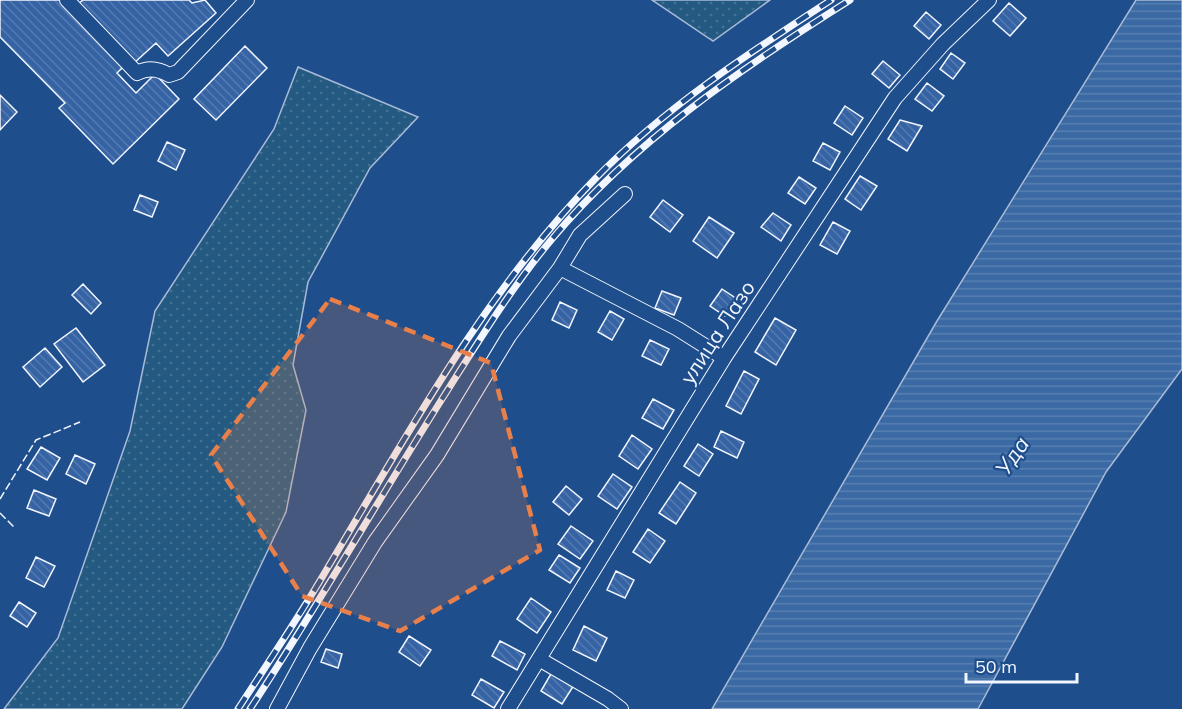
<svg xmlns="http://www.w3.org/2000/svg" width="1182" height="709" viewBox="0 0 1182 709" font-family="Mulish,sans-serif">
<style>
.grass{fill:url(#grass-dots);stroke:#a8bbd7;stroke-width:1.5}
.water{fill:url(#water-rules);stroke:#a8bbd7;stroke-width:1.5}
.building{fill:url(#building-back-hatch);stroke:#f2f6ff;stroke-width:1.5}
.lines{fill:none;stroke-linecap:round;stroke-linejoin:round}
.street-casing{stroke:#f2f6ff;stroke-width:16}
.street{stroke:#1f4e8c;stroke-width:14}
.rail-casing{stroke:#f2f6ff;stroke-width:7}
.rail{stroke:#1f4e8c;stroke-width:4.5;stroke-dasharray:14;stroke-linecap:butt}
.fence{stroke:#f2f6ff;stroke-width:1.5;stroke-dasharray:8 3;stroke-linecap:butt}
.marked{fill:#ea8049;fill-opacity:0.2;stroke:#ea8049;stroke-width:4.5;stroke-dasharray:12 8;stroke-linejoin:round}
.labels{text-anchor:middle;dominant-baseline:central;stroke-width:4.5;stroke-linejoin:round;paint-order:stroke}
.street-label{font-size:21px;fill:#f2f6ff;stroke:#1f4e8c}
.water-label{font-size:22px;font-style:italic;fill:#f2f6ff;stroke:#1f4e8c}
</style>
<defs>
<pattern id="grass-dots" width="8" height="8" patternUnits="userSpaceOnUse" patternTransform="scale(1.5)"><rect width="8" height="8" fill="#245a82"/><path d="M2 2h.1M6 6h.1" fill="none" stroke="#447295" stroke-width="1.8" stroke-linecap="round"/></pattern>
<pattern id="water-rules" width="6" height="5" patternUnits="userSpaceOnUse" patternTransform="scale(1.5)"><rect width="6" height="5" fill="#3b69a3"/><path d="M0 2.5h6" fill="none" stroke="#587fb1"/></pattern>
<pattern id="building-back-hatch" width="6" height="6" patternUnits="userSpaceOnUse" patternTransform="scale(1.5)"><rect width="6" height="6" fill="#3563a3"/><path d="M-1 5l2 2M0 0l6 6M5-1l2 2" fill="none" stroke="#537ab1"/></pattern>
</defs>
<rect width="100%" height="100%" fill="#1f4e8c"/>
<path class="grass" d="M652,0h118l-57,41z
M298,67l120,50 -48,51 -62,114 -15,83 13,45 -20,102 -64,135 -40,62h-178l54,-71 72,-207 25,-120 119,-182z"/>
<path class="water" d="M1136,0h46v369l-76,103 -128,237h-266l225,-388z"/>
<path class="building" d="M0,0h61l64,65 -8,8 19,20 19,-19 24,25 -66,65 -54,-56 6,-5 -65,-66z
M83,0h106l3,3 13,-3 11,13 -48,43 -12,-13 -23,21 -54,-61z
M1009,3l17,15 -16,18 -17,-15z
M926,12l15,13 -12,14 -15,-13z
M245,46l22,22 -51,52 -22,-21z
M951,53l14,10 -12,16 -13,-10z
M883,61l17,14 -11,13 -17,-14z
M927,83l17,13 -12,15 -17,-12z
M0,95l17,17 -17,18z
M845,106l18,12 -11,17 -18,-12z
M900,120l22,6 -15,25 -19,-12z
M167,142l18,8 -9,20 -18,-9z
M823,143l17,9 -10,18 -17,-9z
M860,176l17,10 -16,24 -16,-11z
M799,177l17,11 -11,16 -17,-11z
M140,195l18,7 -6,15 -18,-7z
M663,200l20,15 -13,17 -20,-15z
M773,213l18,12 -10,16 -20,-14z
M709,217l25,16 -17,25 -24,-17z
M833,222l17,9 -13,23 -17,-9z
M83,284l18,19 -10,11 -19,-19z
M722,289l15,10 -12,17 -15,-10z
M662,291l19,7 -7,17 -19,-7z
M560,302l17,8 -8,18 -17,-8z
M610,311l14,8 -12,21 -14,-8z
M775,318l21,12 -20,35 -21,-13z
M76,328l29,37 -22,17 -29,-38z
M650,340l19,9 -8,16 -19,-9z
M45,348l17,19 -22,20 -17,-20z
M744,371l15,8 -18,35 -15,-8z
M653,399l21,11 -11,19 -21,-11z
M721,431l23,11 -7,16 -23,-11z
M632,435l20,14 -14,20 -19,-13z
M698,444l15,10 -14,22 -15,-10z
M41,447l19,11 -13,22 -20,-11z
M75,455l20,9 -9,20 -20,-10z
M613,474l19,13 -15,22 -19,-13z
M680,482l16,11 -20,31 -17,-11z
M566,486l16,13 -13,16 -16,-13z
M34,490l22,9 -7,17 -22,-8z
M571,526l22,15 -13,18 -22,-15z
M648,529l17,12 -15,22 -17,-11z
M559,555l21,13 -10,15 -21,-13z
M36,557l19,9 -11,21 -18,-9z
M616,571l18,9 -9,18 -18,-8z
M531,598l20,14 -14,21 -20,-14z
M19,602l17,11 -9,14 -17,-11z
M584,626l23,12 -11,23 -23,-11z
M409,636l22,14 -11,16 -21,-14z
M500,641l25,13 -8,16 -25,-14z
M326,649l16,5 -4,14 -17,-6z
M552,672l22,13 -12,19 -21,-13z
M481,679l23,13 -10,16 -22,-13z"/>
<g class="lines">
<g class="street-casing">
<path id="street" d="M67,0l70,73c11,-6 22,-4 32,2l9,-3 69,-72
M560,268l118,61 46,29
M539,659l69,40 13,10
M277,709l33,-61 65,-106 62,-87 72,-119 51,-68 20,-33 45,-41
M508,709l216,-351 171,-260 48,-54 46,-44"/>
</g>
<use href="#street" class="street"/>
<g class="rail-casing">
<path id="rail" d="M238,709c29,-45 59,-89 86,-135 82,-137 159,-280 271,-395 69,-71 154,-126 236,-179
M250,709c67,-102 127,-207 192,-310 35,-55 68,-110 110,-160 83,-99 190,-171 298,-239"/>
</g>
<use href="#rail" class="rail"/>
<path class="fence" d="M0,499l36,-59 44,-18
M0,513l14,14"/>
</g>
<path class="marked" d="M330,299l161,64 49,187 -140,81 -98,-35 -91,-141z"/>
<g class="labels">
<g class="street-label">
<text transform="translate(717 332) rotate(-57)">улица Лазо</text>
</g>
<g class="water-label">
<text transform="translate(1012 456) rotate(-56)">Уда</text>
</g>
</g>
<path d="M966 673v9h111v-9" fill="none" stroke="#f2f6ff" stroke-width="3"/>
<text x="975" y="673" font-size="18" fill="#f2f6ff" stroke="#1f4e8c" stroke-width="4.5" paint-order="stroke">50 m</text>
</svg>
